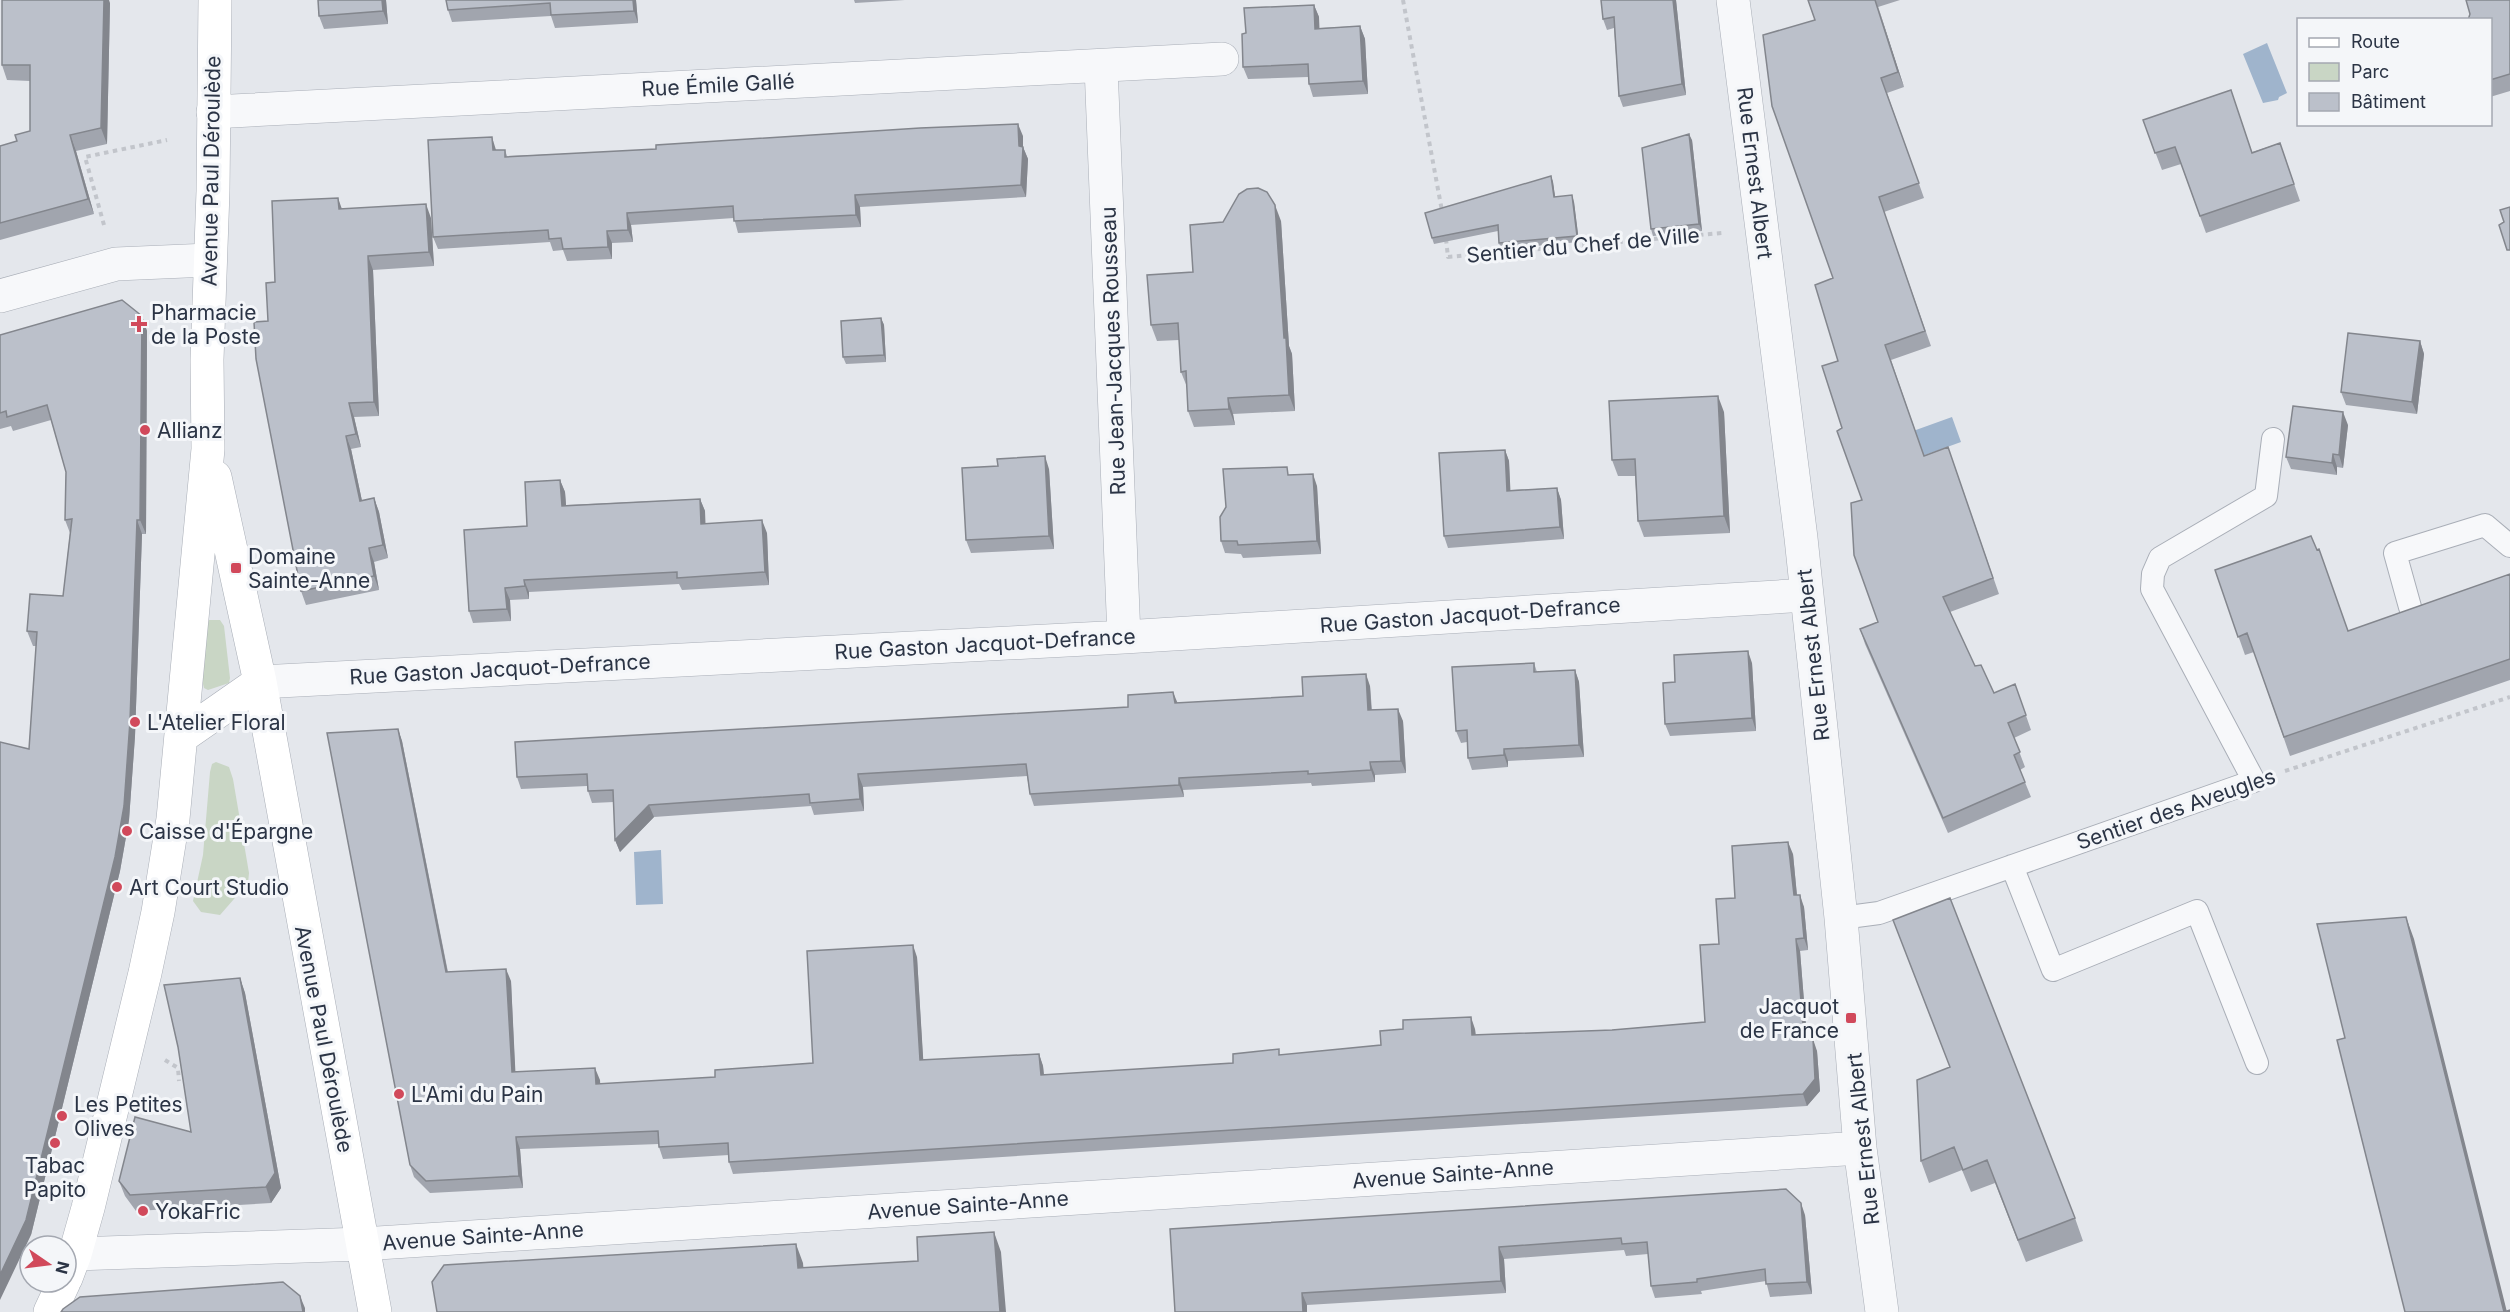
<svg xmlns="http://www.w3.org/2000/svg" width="2510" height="1312" viewBox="0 0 2510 1312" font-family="Inter,sans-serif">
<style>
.green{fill:#c9d6c5}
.water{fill:#9fb4cc}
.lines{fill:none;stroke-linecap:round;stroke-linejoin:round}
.service-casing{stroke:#a9aeb7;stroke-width:24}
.minor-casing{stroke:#a9aeb7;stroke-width:34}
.tertiary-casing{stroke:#a9aeb7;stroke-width:34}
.secondary-casing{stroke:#a9aeb7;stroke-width:34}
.path{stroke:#c2c5cb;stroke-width:4;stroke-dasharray:4.5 4.5;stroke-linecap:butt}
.service{stroke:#f7f8fa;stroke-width:22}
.minor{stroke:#f7f8fa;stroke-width:33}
.tertiary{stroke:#f7f8fa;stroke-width:33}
.secondary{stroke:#fff;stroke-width:33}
.wall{fill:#a1a5ae}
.shaded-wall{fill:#83868d}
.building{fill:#bbc0ca;stroke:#83868d;stroke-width:1.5}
.poi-dot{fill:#d1495b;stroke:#f4f6f9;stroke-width:2}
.labels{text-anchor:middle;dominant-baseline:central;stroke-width:6;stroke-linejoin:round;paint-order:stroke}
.street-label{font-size:21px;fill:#2b3445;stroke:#f4f6f9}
.poi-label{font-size:21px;fill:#2b3445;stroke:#f4f6f9;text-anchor:start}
</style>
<rect width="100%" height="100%" fill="#e4e7ec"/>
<path class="green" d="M209,620h11l4,6 6,52 -1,5 -21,7 -4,-2 -2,-8 4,-56z
M216,762l13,5 4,12 16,94 -1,10 -28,32 -19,-3 -8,-11 10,-46 7,-83 2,-8z"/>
<path class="water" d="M2267,43l20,50 -8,4 -1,3 -15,3 -20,-49z
M1952,417l9,25 -50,18 -9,-25z
M661,850l2,54 -27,1 -2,-53z"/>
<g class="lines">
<g class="service-casing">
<path id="service" d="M2410,607l-15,-54 90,-28 25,21
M2012,866l41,104 144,-59 60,152
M1841,918l38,-5 375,-132 -102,-192 1,-15 7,-16 106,-62 7,-57"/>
</g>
<g class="minor-casing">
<path id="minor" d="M1733,0l68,538 40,380 19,230 22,164
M1101,66l23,571
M213,112l1009,-53
M260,682l864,-45 683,-42
M75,1254l287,-10 1498,-96"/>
</g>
<g class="tertiary-casing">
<path id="tertiary" d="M0,296l116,-32 93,-4"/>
</g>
<g class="secondary-casing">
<path id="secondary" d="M215,477l45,205 115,630
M181,737l79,-55
M66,1278l9,-24 13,-46 57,-235 13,-61 15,-93 35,-370 -1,-89 6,-169 2,-191
M50,1312l14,-30"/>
</g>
<path class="path" d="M1403,0l39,211
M104,225l-19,-68 82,-17
M1446,239l2,18 274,-24
M2285,771l225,-74
M165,1060l13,8 1,13"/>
<use href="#service" class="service"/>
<use href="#minor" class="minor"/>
<use href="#tertiary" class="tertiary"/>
<use href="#secondary" class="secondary"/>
</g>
<path class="wall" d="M318,0h68l2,24 -64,5 -5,-13z
M446,0h190l2,23 -83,5 -4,-12 -99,6 -4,-12z
M854,0h51l-50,3z
M1676,0l10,95 -63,12 -4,-11 -5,-68 -7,2 -4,-11z
M1808,0h92l-22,7 26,80 -17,6 37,105 -40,14 47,134 -40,14 33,96 24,-9 51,147 -49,18 25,54 19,27 21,-9 16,46 -17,8 11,29 -5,3 11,27 -83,36 -83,-189 -5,-15 18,-7 -16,-122 -20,-72 -9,-150 -18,-258z
M2510,0v91l-20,6v-77l-20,-6z
M110,3l-3,141 -31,7 18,63 -94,26v-94l17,-5 13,-10v-50l-23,-1 -5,-15z
M1314,5l5,12v11l41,-2 5,13 3,55 -55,3 -4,-13 -1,-7 -60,2 -5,-12 3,-34z
M2231,90l21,62 28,-9 20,58 -94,32 -25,-69 -19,6 -19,-50z
M1023,136v11l5,12 -2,38 -166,10 1,20 -123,6 -4,-15 -103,7 2,17 -21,1v16l-45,2 -4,-11 -10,1 -3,-9 -112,7 -5,-12 63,-87h9l2,6z
M1692,140l10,91 -49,5 -2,-7z
M1551,176l2,6 2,15 19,5 5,40 -78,7 -2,-6 -1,-12 -64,13 -2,-6z
M342,209l89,9 3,48 -61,4 6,146 -25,1 7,30 -10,2 11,52 12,-3 5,14 9,46 -14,4 5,28 -73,15 -5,-14 -33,-270 7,-39z
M1281,221l8,125 3,8 3,57 -62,3 2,11 -41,2 -6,-16 -1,-24 -6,-15 -2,-32 -22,1 -6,-16 42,-53z
M142,316l5,15 -1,203h-4l-7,202 -6,84 -9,51 -89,364 -2,-486 7,-103h-3l-6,-15 36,-35 7,-63 -5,-13 1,-48 -15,-52 -38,11 -2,-5 -11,3v-94z
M881,318l3,7 2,37 -40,2 -3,-7z
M2420,341l4,13 -7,60 -71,-9 -5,-13z
M1724,412l6,121 -86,4 -6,-16 -3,-45h-17l-6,-16z
M2348,425l-5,43 -6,-1v8l-46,-6 -5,-12z
M1505,450l4,11 1,29 47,-2 4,12 3,39 -116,9 -4,-12z
M1049,469l5,80 -83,4 -5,-13z
M1290,475l27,11 4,68 -78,4 -2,-4 -16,-1 -4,-12z
M560,480l5,12 1,13 134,-6 5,12v13l62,9 2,52 -87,5 -3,-6 -150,8v7l-19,1 1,21 -38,2 -4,-12 58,-85z
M2215,570l133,61 162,-57v106l-220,76 -36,-104 -9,3z
M1534,663l3,9 38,-2 4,12 5,75 -76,4v6l-36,3 -4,-12 -1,-16 -6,1 -5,-12z
M1752,663l4,68 -86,5 -5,-12 10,-42z
M1370,686l2,24 31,11 3,52 -31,2v7l-63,4 -1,-3 -128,7 1,7 -150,9 -4,-12 -3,-18 -164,11 1,24 -50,4 -3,-9 -157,11 -34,35 -5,-12 -1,-38 -22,1 -4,-12 -1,-5 -66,3 -4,-12 661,-74 125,-7z
M398,729l4,12 46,231 63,9 4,90 85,9v4l115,-7 98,-14 104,-106 6,103 116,-6 4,12 1,9 189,-12 48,-8 100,-10 94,-16 1,6 136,-5 93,-8 14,-78 16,-46 58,-44 4,41 7,12 4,43 -8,1 7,88 10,12 3,40 -13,15 -1074,68 -4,-12v-7l-66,4 -4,-12v-3l-139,5 3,39 -93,5 -16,-16 -4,-12z
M1893,920l182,298 8,23 -57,21 -31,-79 -24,9 -9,-22 -33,13 -8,-22 29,-94z
M240,978l5,15 36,195 -10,15 -135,8 -11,-15 -6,-15 72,-49 -13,-85z
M1805,1215l7,79 -42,3 -4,-16 -65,10 1,3 -47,4 -4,-12 -3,-32 -22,2 -2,-6 -120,9 2,34 -199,12 -137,-76z"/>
<path class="shaded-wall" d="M104,0h5l1,3 -3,141 -6,-16z
M382,0h4l2,24 -5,-13z
M633,0h3l2,23 -4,-12z
M1673,0h3l10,95 -4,-11z
M1876,0l28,87 -6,-15z
M1314,5l5,12 1,24 -5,-12z
M1360,26l5,13 3,55 -5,-13z
M1018,124l5,12v14v-3l5,12 -2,38 -5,-12z
M1689,134l3,6 10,91 -3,-7z
M70,135l6,16 18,63 -6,-15z
M492,137l4,13 1,12 -4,-12z
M1551,176l2,6 3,21 -2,-6z
M855,195l5,12 1,20 -5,-12z
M1572,195l2,7 5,40 -2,-6z
M338,198l5,14 -4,-3z
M426,204l5,14 3,48 -5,-14z
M1275,205l6,16 8,125 3,8 3,57 -6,-16 -5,-57z
M627,213l4,12 2,17 -5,-12z
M607,231l5,12v16l-4,-12z
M368,256l5,14 6,146 -5,-14z
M142,316l5,15 -1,203 -6,-14z
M881,318l3,7 2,37 -2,-7z
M2420,341l4,13 -7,60 -5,-12z
M1718,396l6,16 6,121 -6,-17z
M1228,398l5,16 2,11 -6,-16z
M349,403l5,14 7,30 -5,-13z
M2343,412l5,13 -5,43 -4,-13z
M346,436l5,13 14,66 -5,-14z
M1505,450l4,11 2,41 -4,-11z
M2333,454l4,13v8l-5,-12z
M1045,456l4,13 5,80 -5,-13z
M1313,474l4,12 4,68 -4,-13z
M560,480l5,12 2,26 -5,-12z
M1557,488l4,12 3,39 -4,-12z
M374,498l5,14 9,46 -5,-13z
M700,499l5,12 1,25 -5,-12z
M137,520l5,14 -7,202 -6,84 -9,51 -89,364 -31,65v-25z
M762,520l5,13 2,52 -4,-13z
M369,548l5,14 5,28 -5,-14z
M524,580l5,12v7l-4,-13z
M505,588l5,12 1,21 -4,-12z
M1748,651l4,12 4,68 -4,-13z
M1575,670l4,12 5,75 -5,-12z
M1366,674l4,12 2,36 -4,-12z
M1173,692l5,12 -3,-1z
M1398,709l5,12 3,52 -5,-12z
M398,729l4,12 48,243 -4,-12z
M1504,749l4,12v6l-4,-12z
M1370,762l5,13v7l-4,-12z
M858,774l5,13 1,24 -4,-12z
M1179,778l4,12 1,7 -5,-12z
M649,805l5,12 -34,35 -5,-12z
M1788,842l5,12 5,53 -4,-12z
M1800,895l4,12 4,43 -4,-12z
M2406,917l8,22 93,373h-3z
M1796,939l4,12 8,100 -4,-12z
M913,945l4,12 7,115 -4,-12z
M506,969l5,12 5,103 -4,-12z
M240,978l5,15 36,195 -10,15 -5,-16z
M1471,1017l4,12 1,18 -4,-12z
M1813,1039l4,12 3,40 -13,15 -4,-12z
M1039,1054l4,12 2,21 -4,-12z
M595,1068l5,12 1,16 -5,-12z
M516,1137l4,12 3,39 -4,-12z
M1801,1203l4,12 7,79 -5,-12z
M994,1232l7,20 5,60h-6z
M796,1244l7,19 2,25 -7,-20z
M1499,1247l5,12 2,34 -5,-12z
M1302,1293l5,12v7h-4z
M300,1296l5,12v4h-2z"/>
<path class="building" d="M2,0h102l-3,128 -31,7 18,64 -88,24v-77l17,-5 -2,-6 15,-4v-66h-28z
M318,0h64l1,11 -64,5z
M446,0h187l1,11 -83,4 -1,-12 -102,7z
M1601,0h72l9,84 -63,12 -5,-79 -11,2z
M1808,0h67l23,72 -17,6 38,105 -40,14 46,134 -40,14 39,111 24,-9 45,131 -50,19 32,69 6,-1 13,28 21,-9 11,31 -18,8 12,29 -6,3 11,27 -82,36 -83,-189 18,-7 -24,-67 -3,-52 11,-3 -25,-69 5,-3 -20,-62 16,-5 -23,-76 18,-7 -61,-172 -9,-71 52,-15z
M2466,0h44v74l-20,6v-60h-22l2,-6z
M1314,5l1,24 45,-3 3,55 -54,3 -1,-20 -65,3 -1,-33 4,-1 -2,-25z
M2231,90l21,63 28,-10 14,41 -94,32 -25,-69 -20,6 -12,-33z
M1018,124l1,22 4,1 -2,38 -166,10 1,20 -122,6 -1,-15 -106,7 1,17 -21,1 1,16 -45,2 -2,-11 -12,1 -1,-9 -115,7 -5,-97 64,-3 1,13h12v7l151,-8v-4l264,-17z
M1689,134l10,90 -48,5 -9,-81z
M1551,176l3,21 18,-2 5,41 -78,7 -1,-18 -66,13 -7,-25z
M1258,188l9,4 8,13 9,133h2l3,57 -61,3 1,11 -41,2 -2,-40 -5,1 -3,-49 -27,2 -4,-50 46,-3 -3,-47 33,-3 16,-28 8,-5z
M338,198l1,11 87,-5 3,48 -61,4 6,146 -25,1 7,31 -10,2 14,65 14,-3 9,47 -14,3 5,28 -73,15 -45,-232 -2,-37 14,-1 -2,-38 9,-1 -3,-81z
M2510,207v43h-3l-8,-25 5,-3 -4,-12z
M122,300l20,16 -2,204h-3l-7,201 -6,85 -9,51 -89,363 -26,55v-533l29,7 8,-117 -10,-1 3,-37 33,2 9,-77 -7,1 1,-48 -19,-67 -40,12 -1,-6 -6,2v-78z
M881,318l3,37 -41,2 -2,-36z
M2348,333l72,8 -8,61 -71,-10z
M1718,396l6,120 -86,5 -3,-62 -23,1 -3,-59z
M2293,406l50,6 -4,43 -6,-1 -1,9 -46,-6z
M1505,450l2,41 50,-3 3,39 -116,9 -5,-83z
M1045,456l4,80 -83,4 -4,-72 36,-2 -1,-7z
M1287,467l1,8 25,-1 4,67 -79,4 -1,-4h-16l-1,-24 6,-10 -3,-38z
M560,480l2,26 138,-7 1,25 61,-4 3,52 -88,6v-6l-153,8 1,6 -20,2 2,21 -38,2 -5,-81 63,-4 -2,-44z
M2311,536l6,14 2,-1 29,82 162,-57v85l-226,78 -37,-104 -9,4 -23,-67z
M1748,651l4,67 -87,6 -2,-41 12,-1 -1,-27z
M1534,663v9l41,-2 4,75 -75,4v6l-36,3 -1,-28 -11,1 -4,-64z
M1366,674l2,36 30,-1 3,52 -31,1 1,8 -63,4v-3l-129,7v7l-149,9 -4,-30 -168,10 2,25 -50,4 -1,-9 -160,11 -34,35 -2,-50 -25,1 -1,-17 -70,3 -2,-35 613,-35v-12l45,-3 2,11 128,-7 -1,-19z
M398,729l48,243 60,-3 6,103 83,-4 1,16 119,-7v-7l98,-7 -6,-112 106,-6 7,115 119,-6 2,21 192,-12v-9l46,-5v6l102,-10 -1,-14 23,-2v-9l68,-3 1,18 140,-5 93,-8 -5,-77 19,-1 -3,-45 19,-1 -3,-52 56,-4 6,53h6l4,43 -8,1 8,100h9l2,40 -12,15 -1074,68 -1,-19 -69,4 -1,-16 -142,6 3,39 -93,5 -16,-16 -83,-432z
M1950,898l125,320 -57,22 -31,-80 -24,10 -9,-23 -33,14 -4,-81 33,-13 -57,-147z
M2406,917l98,395 6,-2v2h-105l-68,-272 8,-2 -28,-114z
M240,978l35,195 -9,14 -136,8 -11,-14 16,-64 56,15 -13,-85 -14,-62z
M1786,1189l15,14 6,79 -41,2 -1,-15 -68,10v3l-46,4 -4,-44 -25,2 -1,-6 -122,9 2,34 -199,12 1,19h-128l-5,-83z
M994,1232l6,80h-563l-5,-30 12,-17 352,-21 2,24 120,-7 -1,-24z
M283,1282l17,14 3,16h-242l2,-3 17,-12z"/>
<g class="poi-dot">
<path d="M136 315h6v6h6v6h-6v6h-6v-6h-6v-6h6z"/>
<circle cx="145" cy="430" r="6"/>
<rect x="230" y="562" width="12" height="12" rx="3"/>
<circle cx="135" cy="722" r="6"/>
<circle cx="127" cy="831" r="6"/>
<circle cx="117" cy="887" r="6"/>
<rect x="1845" y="1012" width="12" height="12" rx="3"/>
<circle cx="399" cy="1094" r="6"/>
<circle cx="62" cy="1116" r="6"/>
<circle cx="55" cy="1143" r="6"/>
<circle cx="143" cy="1211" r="6"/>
</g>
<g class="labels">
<g class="street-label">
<text transform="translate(718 85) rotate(-3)">Rue Émile Gallé</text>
<text transform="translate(211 171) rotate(-89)">Avenue Paul Déroulède</text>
<text transform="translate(1755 173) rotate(83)">Rue Ernest Albert</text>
<text transform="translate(1583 245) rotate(-5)">Sentier du Chef de Ville</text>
<text transform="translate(1113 351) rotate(-92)">Rue Jean-Jacques Rousseau</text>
<text transform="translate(1470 615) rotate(-4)">Rue Gaston Jacquot-Defrance</text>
<text transform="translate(985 644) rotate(-3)">Rue Gaston Jacquot-Defrance</text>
<text transform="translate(1813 655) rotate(-96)">Rue Ernest Albert</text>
<text transform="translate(500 669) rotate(-3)">Rue Gaston Jacquot-Defrance</text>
<text transform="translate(2176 809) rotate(-19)">Sentier des Aveugles</text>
<text transform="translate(324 1039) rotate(79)">Avenue Paul Déroulède</text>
<text transform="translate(1863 1139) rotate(-96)">Rue Ernest Albert</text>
<text transform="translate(1453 1174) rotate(-4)">Avenue Sainte-Anne</text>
<text transform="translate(968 1205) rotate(-4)">Avenue Sainte-Anne</text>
<text transform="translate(483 1236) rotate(-4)">Avenue Sainte-Anne</text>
</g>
<g class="poi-label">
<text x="151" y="312">Pharmacie<tspan x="151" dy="24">de la Poste</tspan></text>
<text x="157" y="430">Allianz</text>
<text x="248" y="556">Domaine<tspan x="248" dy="24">Sainte-Anne</tspan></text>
<text x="147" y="722">L'Atelier Floral</text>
<text x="139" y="831">Caisse d'Épargne</text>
<text x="129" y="887">Art Court Studio</text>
<text x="1839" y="1006" text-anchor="end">Jacquot<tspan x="1839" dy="24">de France</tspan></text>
<text x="411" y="1094">L'Ami du Pain</text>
<text x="74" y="1104">Les Petites<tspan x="74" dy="24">Olives</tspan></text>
<text x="55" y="1165" text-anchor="middle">Tabac<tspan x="55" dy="24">Papito</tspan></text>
<text x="155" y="1211">YokaFric</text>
</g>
</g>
<rect x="2297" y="18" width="195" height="108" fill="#f4f6f9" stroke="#a4a8b1" stroke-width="1.5"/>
<rect x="2309" y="38" width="30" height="9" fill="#ffffff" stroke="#a4a8b1" stroke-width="1.5"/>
<text x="2351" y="48" font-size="18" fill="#2b3445">Route</text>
<rect x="2309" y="63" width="30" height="18" fill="#c9d6c5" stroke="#a4a8b1" stroke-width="1.5"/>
<text x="2351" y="78" font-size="18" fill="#2b3445">Parc</text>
<rect x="2309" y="93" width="30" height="18" fill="#bbc0ca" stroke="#a4a8b1" stroke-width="1.5"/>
<text x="2351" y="108" font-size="18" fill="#2b3445">Bâtiment</text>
<g transform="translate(48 1264) rotate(104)"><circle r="28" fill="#f4f6f9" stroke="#a4a8b1" stroke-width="1.5"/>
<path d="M0-4.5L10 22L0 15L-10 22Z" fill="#d1495b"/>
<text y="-9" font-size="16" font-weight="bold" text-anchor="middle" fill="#2b3445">N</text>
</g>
</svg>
